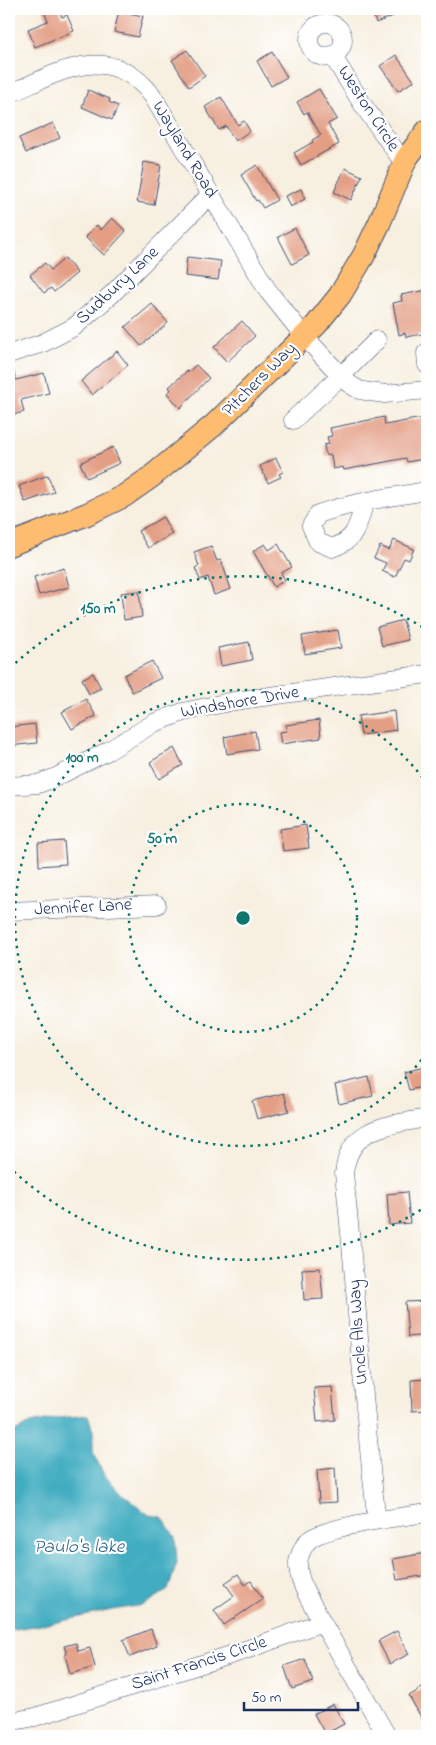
<svg xmlns="http://www.w3.org/2000/svg" width="436" height="1745" viewBox="0 0 436 1745" font-family="'Indie Flower',sans-serif">
<style>
.water{fill:#42adc1;stroke:#2e6e90}
.building{fill:#e39e84}
.lines{fill:none;stroke-linecap:round;stroke-linejoin:round}
.minor-casing{stroke:#3c4c71;stroke-width:19}
.major-casing{stroke:#3c4c71;stroke-width:24}
.minor{stroke:#fff;stroke-width:18}
.major{stroke:#fdbc6f;stroke-width:22}
.ring{fill:none;stroke:#0f766e;stroke-width:2.5;stroke-dasharray:2.5 5}
.labels{text-anchor:middle;dominant-baseline:central;stroke-width:4.5;stroke-linejoin:round;paint-order:stroke}
.street-label{font-size:18px;fill:#1b2f5e;stroke:#fff}
.water-label{font-size:19px;font-style:italic;fill:#2b6186;stroke:#fff}
.centre{fill:#0f766e;stroke:#fff;stroke-width:2.5}
.ring-label{font-size:15px;text-anchor:middle;font-weight:bold;fill:#0f766e;stroke:#fff;stroke-width:4.5;stroke-linejoin:round;paint-order:stroke}
</style>
<rect width="100%" height="100%" fill="#fff"/>
<filter id="ink" filterUnits="userSpaceOnUse"><feTurbulence type="fractalNoise" baseFrequency=".02" numOctaves="2"/><feDisplacementMap in="SourceGraphic" scale="10" xChannelSelector="R" yChannelSelector="G"/><feConvolveMatrix kernelMatrix="1 2 1 2 8 2 1 2 1" color-interpolation-filters="sRGB"/></filter>
<filter id="wash" filterUnits="userSpaceOnUse"><feTurbulence type="fractalNoise" baseFrequency=".0096" numOctaves="4" result="noise"/><feDisplacementMap in="SourceGraphic" scale="20" xChannelSelector="R" yChannelSelector="G"/><feGaussianBlur stdDeviation="1.12" result="paint"/><feColorMatrix in="noise" values="0 0 0 0 0 0 0 0 0 0 0 0 0 0 0 0 0 1.4 0 .05"/><feComposite in="paint" operator="in"/></filter>
<g filter="url(#wash)">
<rect width="100%" height="100%" fill="#f7efdf"/>
<path class="water" d="M88,1415l5,16v21l11,23 17,18 28,22 13,2 13,20 2,26 -9,27 -24,15 -32,5 -59,13 -44,7v-195l21,-11 29,-6z"/>
<g id="blocks">
<path class="building" d="M43,9h16l3,8 5,-2 7,16 -39,16 -7,-18 20,-8z
M371,9h39l-34,14z
M119,11l24,5 -5,21 -24,-5z
M187,50l18,26 -16,11 -17,-27z
M272,52l15,25 -16,9 -14,-25z
M396,55l18,26 -16,10 -18,-25z
M319,89l18,30 -9,5 11,20 -38,21 -7,-12 19,-11 -1,-2 9,-5 -14,-23 -3,2 -7,-12z
M88,90l22,9 -1,3 9,4 -6,14 -30,-13z
M221,97l17,28 6,-4 6,10 -15,10 -9,-15 -7,4 -14,-23z
M53,123l7,15 -34,15 -7,-15z
M144,162l17,3 -7,40 -17,-3z
M257,165l20,35 -14,8 -5,-8 -2,1 -15,-26z
M345,168l17,8 -11,24 -17,-8z
M301,189l4,10 -15,8 -5,-11z
M112,218l14,13 -22,24 -19,-18 12,-12 4,5z
M295,228l14,27 -17,9 -14,-27z
M187,257l34,4 -3,19 -33,-4z
M65,258l12,15 -23,19 -3,-4 -7,5 -14,-18 15,-12 6,7z
M427,290v43l-21,4 -1,-4 -6,2 -6,-32 9,-2 -1,-6z
M152,304l16,19 -27,23 -16,-19z
M242,321l13,15 -28,26 -13,-15z
M117,351l11,14 -36,30 -11,-14z
M196,365l13,13 -29,30 -13,-15 4,-3 -2,-3 18,-16 1,1z
M13,369l3,11 28,-7 5,20 -28,7 3,12 -15,4v-46z
M384,417l1,8 42,-8v38l-3,1v3l-17,3 -1,-4 -62,12 -1,-3 -10,2 -2,-14 -5,1 -2,-11 5,-1 -2,-7 5,-1 -2,-8z
M113,447l7,16 -33,15 -7,-15z
M276,458l7,14 -4,2 2,3 -13,6 -8,-17z
M48,475l6,17 -29,10 -6,-16z
M163,517l9,17 -24,14 -10,-17z
M394,540l20,9 -5,11 -5,-2 -9,19 -13,-6 4,-8 -12,-5 6,-12 9,4z
M265,544l4,6 9,-6 14,23 -11,6 4,7 -11,7 -21,-36z
M211,546l6,15 4,-1 10,29 -17,6 -6,-18 -8,3 -5,-12 4,-2 -5,-14z
M64,568l5,19 -30,8 -5,-18z
M139,591l3,26 -18,3 -3,-27z
M403,620l5,20 -26,6 -5,-19z
M338,630l3,18 -36,6 -3,-18z
M249,642l3,18 -31,6 -3,-18z
M152,661l9,17 -29,14 -8,-17z
M93,673l8,15 -12,6 -7,-15z
M86,699l10,17 -24,13 -10,-17z
M394,711l2,19 -35,5 -3,-19z
M319,720l2,18 -40,6 -2,-12 8,-1 -1,-6z
M35,724l2,19 -28,3v-19z
M255,731l3,18 -31,5 -3,-17z
M174,748l9,17 -24,14 -9,-17z
M306,825l3,23 -26,3 -3,-22z
M64,841l2,23 -27,2 -1,-23z
M427,1066v20l-18,4 -5,-18z
M369,1077l4,19 -34,8 -4,-19z
M284,1093l5,18 -32,8 -5,-18z
M407,1192l3,31 -21,2 -2,-31z
M320,1268l3,31 -19,1 -2,-31z
M427,1301v34l-19,2 -3,-35z
M427,1379v31l-15,1 -1,-31z
M332,1387l3,33 -18,2 -3,-34z
M335,1468l2,34 -18,1 -2,-33z
M425,1553l2,22 -30,5 -4,-21z
M238,1574l7,11 6,-4 12,18 -39,26 -10,-15 20,-14 -9,-13z
M151,1629l6,17 -27,11 -7,-17z
M397,1631l12,23 -19,10 -12,-23z
M76,1643l2,8 12,-3 5,19 -25,7 -5,-19 2,-1 -3,-8z
M305,1659l8,23 -21,7 -8,-23z
M427,1685v42l-18,-31z
M333,1704l11,20 -19,10 -11,-20z"/>
</g>
</g>
<g filter="url(#ink)">
<use href="#blocks" fill-opacity="0" stroke="#3c4c71" stroke-width="1"/>
<g class="lines">
<g class="minor-casing">
<path id="minor" d="M309 40a17 17 0 1 1 34 0a17 17 0 1 1-34 0Z
M332,55l31,50 41,58
M9,94c51,-22 99,-54 143,1l116,196 36,45 37,40 7,7 11,7 11,2 15,2 42,-4
M426,353l1,12
M9,354l34,-11 31,-16 38,-33 99,-100
M293,420l48,-44 36,-36
M365,502c-8,23 -7,37 -33,46l-14,-6 -7,-16 7,-12c36,-12 72,-17 109,-23
M9,786l29,-2 16,-6 54,-27 46,-28 29,-11 51,-11 193,-27
M9,911l148,-6
M377,1520c-15,-115 -20,-231 -33,-346 5,-49 44,-48 83,-56
M322,1622l65,114
M9,1722l26,-5 208,-66 79,-29c-9,-18 -25,-39 -24,-60 1,-6 5,-16 10,-21 13,-14 97,-25 119,-28"/>
</g>
<g class="major-casing">
<path id="major" d="M9,545l78,-31 37,-18 27,-19 63,-52 102,-100 24,-30 24,-40 15,-31 27,-65 21,-28"/>
</g>
<use href="#minor" class="minor"/>
<use href="#major" class="major"/>
</g>
</g>
<g class="ring">
<circle cx="243" cy="918" r="114"/>
<path d="M426 1054A228 228 0 1 1 426 782"/>
<path d="M427 1206A342 342 0 0 1 10 1168M10 668A342 342 0 0 1 427 630"/>
</g>
<g class="labels">
<g class="street-label">
<text transform="translate(368 109) rotate(57)">Weston Circle</text>
<text transform="translate(184 150) rotate(59)">Wayland Road</text>
<text transform="translate(118 286) rotate(-43)">Sudbury Lane</text>
<text transform="translate(260 380) rotate(-45)">Pitchers Way</text>
<text transform="translate(240 703) rotate(-10)">Windshore Drive</text>
<text transform="translate(83 908) rotate(-3)">Jennifer Lane</text>
<text transform="translate(359 1332) rotate(-94)">Uncle Als Way</text>
<text transform="translate(199 1664) rotate(-18)">Saint Francis Circle</text>
</g>
<g class="water-label">
<text x="79" y="1547">Paulo's lake</text>
</g>
</g>
<circle cx="243" cy="918" r="8" class="centre"/>
<g class="ring-label">
<text x="98" y="613">150 m</text>
<text x="82" y="762">100 m</text>
<text x="162" y="843">50 m</text>
</g>
<rect width="436" height="1745" fill="none" stroke="#fff" stroke-width="30"/>
<path d="M244 1702v8h114v-8" fill="none" stroke="#1b2f5e" stroke-width="2.5"/>
<text x="251" y="1702" font-size="15" fill="#1b2f5e" stroke="#ffffff" stroke-width="4" paint-order="stroke">50 m</text>
</svg>
